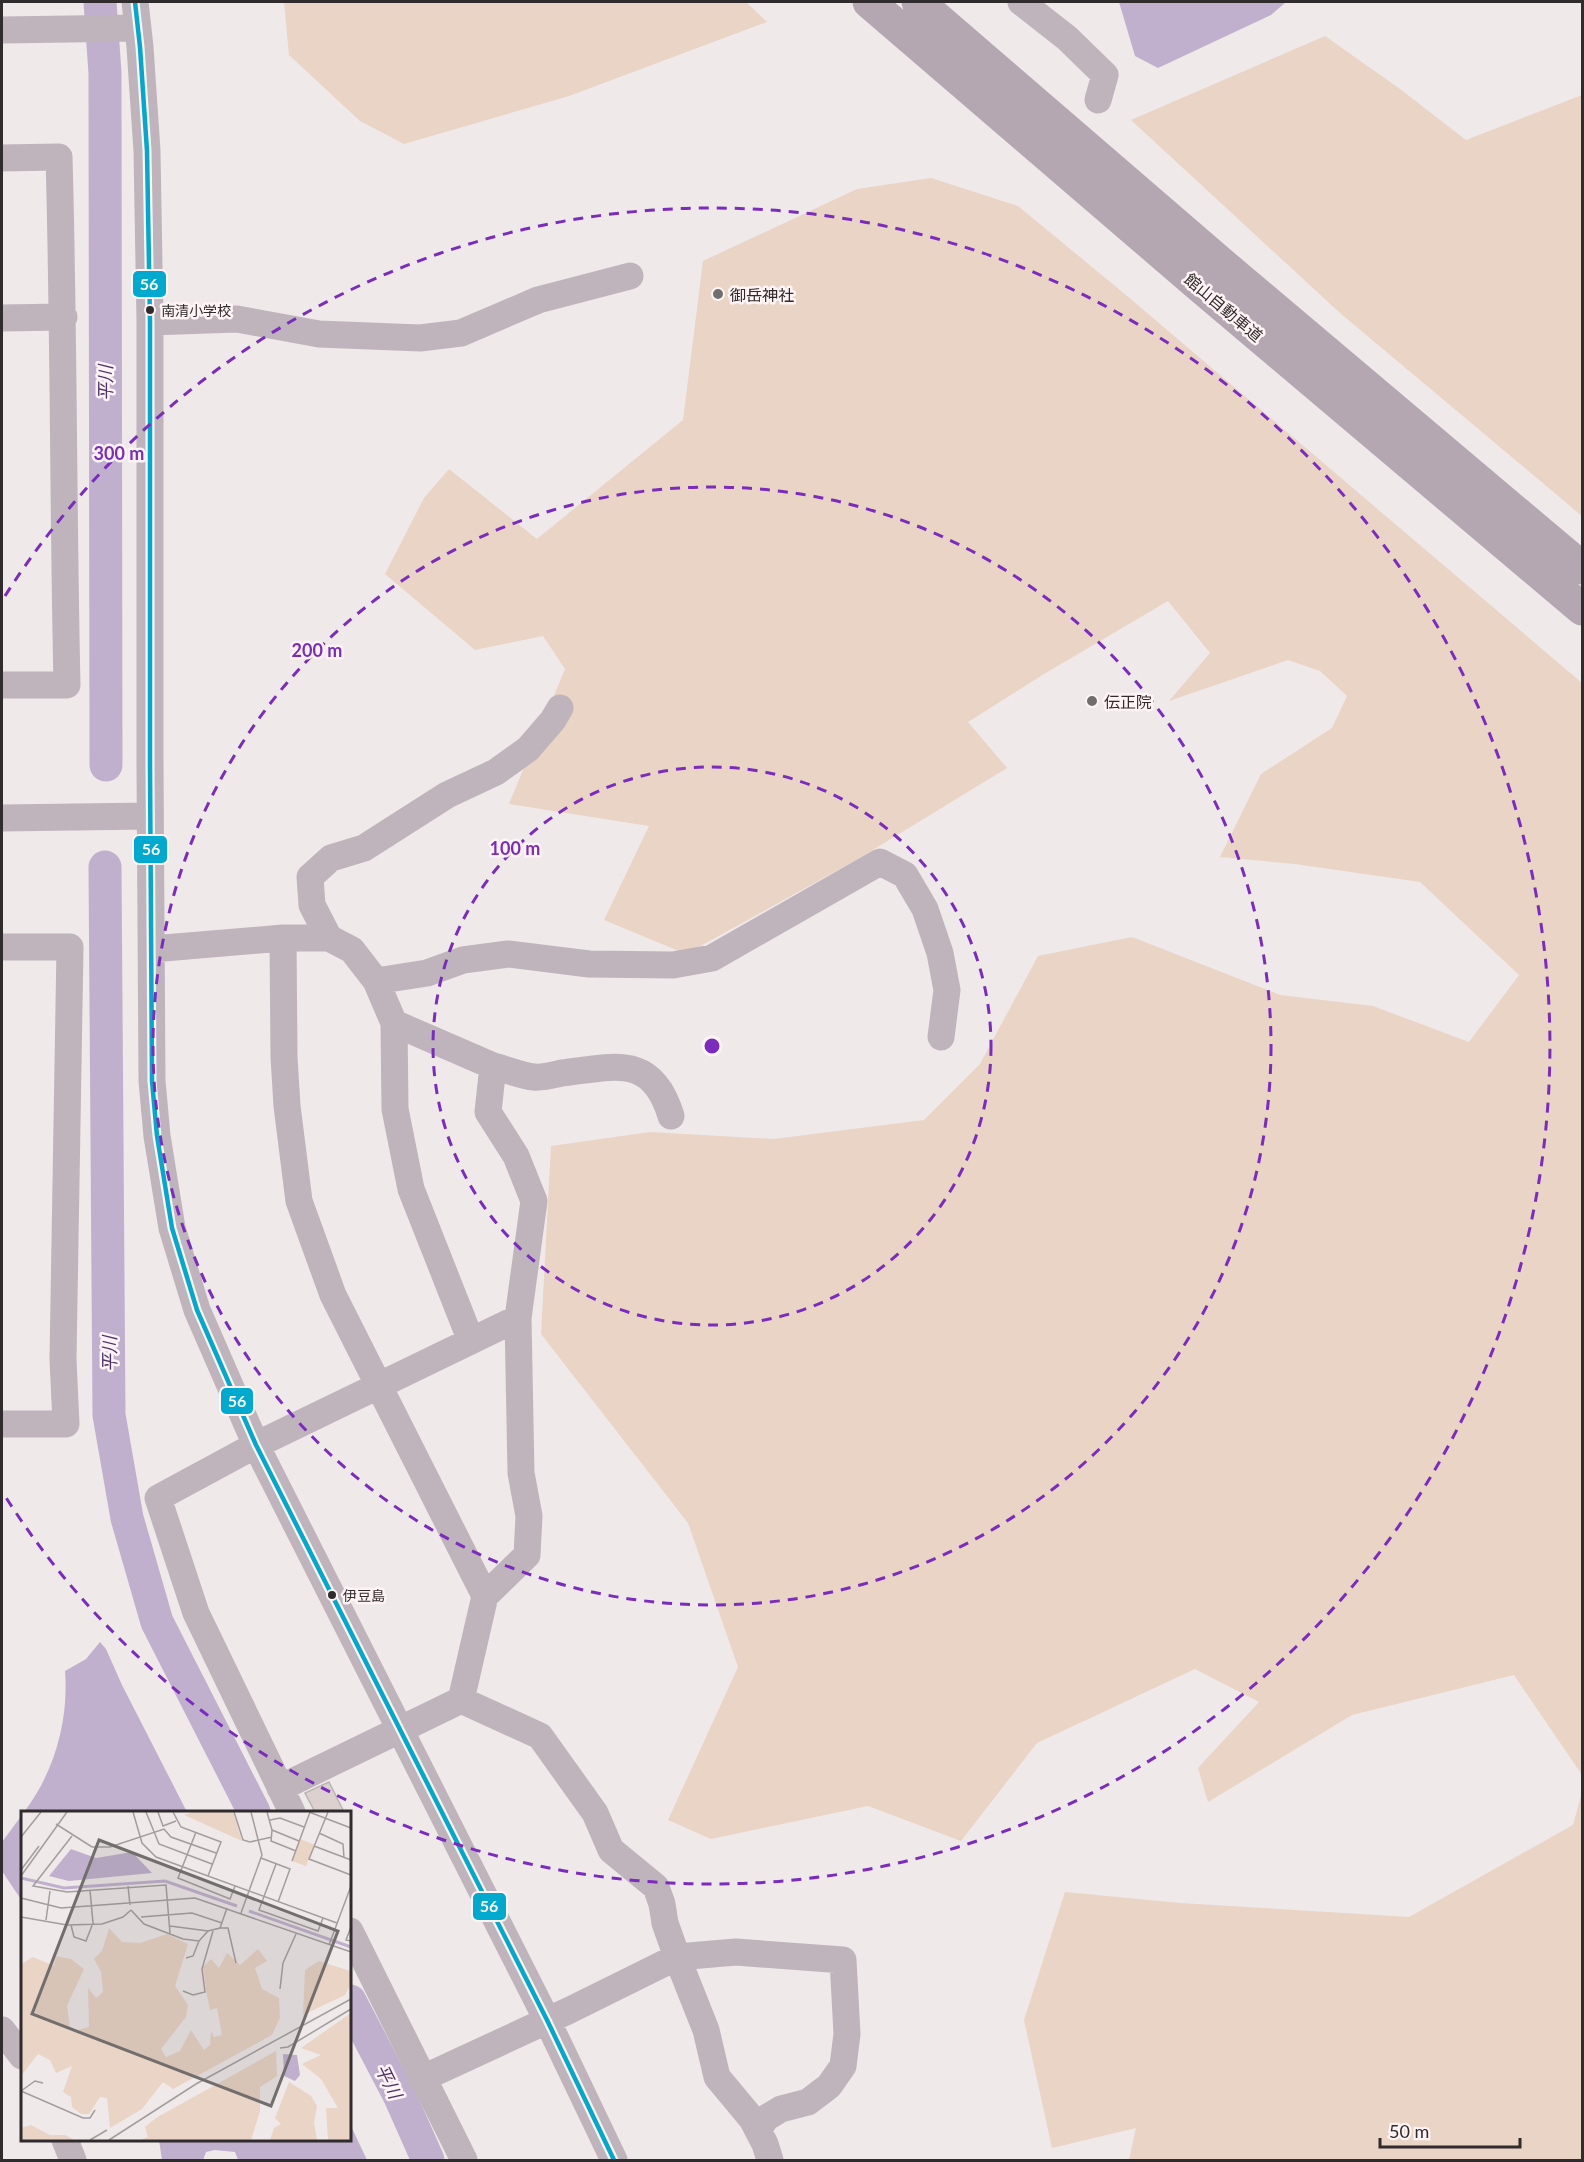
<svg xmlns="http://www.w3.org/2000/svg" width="1584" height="2162" font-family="Lato,'Noto Sans JP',sans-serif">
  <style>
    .green { fill: #ead4c5 }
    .water { fill: #c0b0cd }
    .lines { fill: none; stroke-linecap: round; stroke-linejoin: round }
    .river { stroke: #c0b0cd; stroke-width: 33 }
    .building { fill: #ddd1cf; stroke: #bab5b5; stroke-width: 1.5 }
    .minor { stroke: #bfb4bc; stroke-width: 27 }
    .highway { stroke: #b4a7b1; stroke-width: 33 }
    .bus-1-casing { stroke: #fef4f6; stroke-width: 9 }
    .bus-1 { stroke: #00a9ce; stroke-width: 4.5 }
    .ring { fill: none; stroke: #7b2cbf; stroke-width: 3; stroke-dasharray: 10 8 }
    .poi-dot { fill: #736e6e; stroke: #fef4f6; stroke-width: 2 }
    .bus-dot { fill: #302b2c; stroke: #fef4f6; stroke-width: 2 }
    .labels { text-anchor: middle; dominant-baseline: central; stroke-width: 5; stroke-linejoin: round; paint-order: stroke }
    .bus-label { font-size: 14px; fill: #302b2c; stroke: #fef4f6; text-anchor: start }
    .poi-label { font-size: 16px; fill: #302b2c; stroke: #fef4f6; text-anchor: start }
    .street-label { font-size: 16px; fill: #302b2c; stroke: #fef4f6 }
    .water-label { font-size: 18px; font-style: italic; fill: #4c3066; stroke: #fef4f6 }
    .inset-river { fill: none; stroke: #c0b0cd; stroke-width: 3 }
    .inset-road { fill: none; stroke: #a39d9e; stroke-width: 1.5 }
    .view { fill: #736e6e; fill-opacity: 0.15; stroke: #736e6e; stroke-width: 3 }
    .inset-edge { fill: none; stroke: #302b2c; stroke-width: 3 }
    .centre { fill: #7b2cbf; stroke: #fef4f6; stroke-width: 3 }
    .ring-label { font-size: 18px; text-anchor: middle; font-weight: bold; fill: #7b2cbf; stroke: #fef4f6; stroke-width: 5; stroke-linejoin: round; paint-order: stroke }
    .line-badge { stroke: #fef4f6; stroke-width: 2 }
    .badge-label { font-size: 16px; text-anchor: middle; font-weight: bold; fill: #fff }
  </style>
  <rect width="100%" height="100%" fill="#efe9ea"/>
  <path class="green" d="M284,2h462l21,20 -198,74 -165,48 -44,-23 -71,-66z
    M1325,36l75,53 66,51 116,-45v421l-242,-203 -209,-193z
    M931,178l87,28 108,89 456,388v1092l-68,-100 -162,40 -144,87 -10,-34 61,-66 -64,-33 -158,74 -76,98 -93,-35 -157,33 -43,-19 70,-153 -50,-144 -147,-189 10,-188 99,-14 124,7 150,-19 56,-56 58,-108 94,-19 148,58 93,11 96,36 50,-67 -99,-93 -125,-18 -75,-7 41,-83 71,-46 15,-32 -27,-25 -32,-11 -119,41 41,-48 -42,-52 -124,73 -76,48 39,46 -149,91 -172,95 -82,-34 45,-94 -140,-22 56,-135 -22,-33 -68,14 -90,-76 39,-76 25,-29 88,70 146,-119 20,-159 154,-72z
    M1582,1792v368h-453l7,-32 -84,20 -28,-128 41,-128 115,11 229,14 164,-92z"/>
  <path class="water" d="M1119,2h167l-15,13 -113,53 -23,-12z
    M100,1642l6,7 16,36 65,127h-163c30,-39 45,-91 41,-141l21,-12z
    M22,1815v86l-20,-30v-29z
    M350,2124l17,36h-129l-3,-8 -20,-2 -9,2 -3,8h-41l-3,-20h191z"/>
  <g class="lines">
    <path class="river" d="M100,2l5,71 1,692
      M105,867l4,548 18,103 30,104 97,190
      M350,2001l50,96 28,63"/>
  </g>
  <path class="building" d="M329,1782l15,30h-29l-10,-19z"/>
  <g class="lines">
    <path class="minor" d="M135,2l5,45 7,104 3,171v443l2,316 5,55 15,92 25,82 59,135 291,575 67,140
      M1021,2l46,36 38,37 -7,25
      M2,30l136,-2
      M2,158l57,-1c5,176 4,352 8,528h-65
      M2,318l62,-1
      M150,322l87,-3 82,15 101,4 41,-5 77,-33 92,-24
      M2,818l148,-2
      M283,938l1,119 3,49 12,95 34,94 152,301
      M329,938l-17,-33 -2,-28 21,-19 33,-10 83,-53 49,-23 32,-23 25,-29 7,-12
      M2,947h68l-7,412 3,65h-64
      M152,949l131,-11h46l23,12 24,31 18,42 99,43 -5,46 28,44 18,45 -16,117 3,155 8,43 -2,39 -42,41 -24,104
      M376,981l51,-8 36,-13 45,-6 81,10 84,1 39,-7 168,-96 25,13 20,34 15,44 7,37 -6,47
      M394,1023l1,86 16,80 60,152
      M493,1066c13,3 28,10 41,11 8,1 19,-2 28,-4 52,-6 90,-20 109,43
      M461,1700l79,36 55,77 16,37 45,37 6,17 3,19 12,34 29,73 11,47 35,42 13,25 5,16
      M280,1788l181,-88
      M292,1812l-96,-199 -38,-115 98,-53 262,-127
      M350,1931l114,229
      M2,2030l20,26
      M421,2079l149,-69 107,-53 59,-5 107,8 4,74 -4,32 -14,20 -21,16 -27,7 -15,9 -8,12
      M65,2140l8,20"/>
    <path class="highway" d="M869,2l333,286 380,321
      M918,2l305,263 359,303"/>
    <g class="bus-1-casing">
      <path id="bus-1" d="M135,2l5,45 7,104 3,171v443l2,316 5,55 15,92 25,82 59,135 291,575 67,140"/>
    </g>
    <use href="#bus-1" class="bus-1"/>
  </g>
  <g class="ring">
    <circle cx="712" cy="1046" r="279"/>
    <circle cx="712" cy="1046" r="559"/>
    <path d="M5 596A838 838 0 1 1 5 1496"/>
  </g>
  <g class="poi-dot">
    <circle cx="718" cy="294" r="6"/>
    <circle cx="1092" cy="701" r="6"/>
  </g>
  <g class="bus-dot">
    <circle cx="150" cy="310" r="5"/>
    <circle cx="332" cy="1595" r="5"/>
  </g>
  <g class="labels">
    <g class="bus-label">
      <text x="161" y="310">南清小学校</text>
      <text x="343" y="1595">伊豆島</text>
    </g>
    <g class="poi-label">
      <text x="730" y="294">御岳神社</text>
      <text x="1104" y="701">伝正院</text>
    </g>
    <g class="street-label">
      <text transform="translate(1224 307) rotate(40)">館山自動車道</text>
    </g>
    <g class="water-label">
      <text transform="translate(105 383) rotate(-90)">平川</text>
      <text transform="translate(109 1354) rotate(-90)">平川</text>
      <text transform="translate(389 2081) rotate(64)">平川</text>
    </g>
  </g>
  <g transform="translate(21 1811)">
    <rect width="330" height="330" fill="#efe9ea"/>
    <path d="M172,1h40l9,29 -58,-26zM279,28l15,6 -9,21 -14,-5zM88,117l13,14 18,1 27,-9 21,10 -13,42 13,19 -2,12 -25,32 5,8 14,-6 11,-21 13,20 6,-5 1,-14 3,6 8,-2 -5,-27 -7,2 -4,-20 -3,-23 8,-8 8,9 8,-15 13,12 18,-16 9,12 -12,7 7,21 17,9 1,20 -8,17 -99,54 -10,-7 -21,27 -32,19 -3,-30 -7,-1 -11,17h-8l-9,-7 -1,-10 -8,-5 9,-26 -16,7 -6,-13 -12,-6 -17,22v-112l12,-7 21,9 2,-10 15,3 13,10 -17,37 3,22 4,3 15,-4 -1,-39 8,10 7,-6 -2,-20 -7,-13 8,-8zM298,150l31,10 1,13 -6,11 -42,20 2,-45zM330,202v127h-23l-2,-32h12l-17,-29 -19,-15 19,-9 -20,-7zM255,240l1,25 -17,11v24l-9,29h-110l7,-3 -3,-10 11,-9zM268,271l22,14 6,10 -3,17 3,17h-47l4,-12 7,-4 -6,-6zM10,314l19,10h15l9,5h-53v-12z" fill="#ead4c5"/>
    <path d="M50,38l25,9 36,-6 20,21 -83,8 -20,-5zM262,243l14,1 3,20 -5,6 -11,-5z" fill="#c0b0cd"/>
    <path class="inset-river" d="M0,67l43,10 101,-7 72,25M228,100l102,36"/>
    <path class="inset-road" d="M112,1l9,31 14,14 181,66M125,1l13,32 53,20M137,1l5,14 13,-5M152,1l8,15 40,15 -13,34M213,1l9,28 7,2 22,-5M246,1l5,18 -1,11 25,10M288,1l42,16M307,1l-19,47 42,16M249,9l10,-2 24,9M35,13l36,23h18l54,-18 7,8 45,16M251,19l27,11M175,21l-18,46 52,21 5,-13M298,22l24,11 1,14M51,25l-39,50 34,6 99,-7 4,48M0,26l20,-25M293,35l37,14M240,47l29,11 -12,33M271,50l18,-49M255,53l-17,46 59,21 5,-13M0,59l18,-24M0,65l46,-64M107,75l2,19M0,87l40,10 134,-10 156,54M110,99l13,14 39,15 16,2 9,-10 12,-3 7,-20M220,102l21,-58 -11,-43M0,106l46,8 35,-1 21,-7 8,-7M120,106l51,-4 30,10M25,109l4,-29M50,114l3,12 12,4 7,-18 -3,-33M149,115l38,5M330,116l-5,13 5,1M199,117h8l8,35M308,134l22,-59M165,147l7,-2 6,-15M259,178l3,-26 13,-29M162,180l10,4 12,-3 -3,-23 11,-38M259,237l8,-1 63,-38M0,280l62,27h7l5,-8M0,280l14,-10 8,2M69,329l17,-10M88,329l87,-56 155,-85"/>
    <path class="view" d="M78,29l239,91 -67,175 -239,-92z"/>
    <rect width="330" height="330" class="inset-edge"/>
  </g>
  <circle cx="712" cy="1046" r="9" class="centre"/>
  <g class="ring-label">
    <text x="119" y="460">300 m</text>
    <text x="317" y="657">200 m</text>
    <text x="515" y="855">100 m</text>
  </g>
  <g class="line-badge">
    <rect x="132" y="270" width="35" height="28" rx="6" fill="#00a9ce"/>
    <rect x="133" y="835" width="35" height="29" rx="6" fill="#00a9ce"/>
    <rect x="220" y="1387" width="34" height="28" rx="6" fill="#00a9ce"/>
    <rect x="472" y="1892" width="35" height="29" rx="6" fill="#00a9ce"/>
  </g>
  <g class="badge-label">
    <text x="149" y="290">56</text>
    <text x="151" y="855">56</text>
    <text x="237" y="1407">56</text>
    <text x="489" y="1912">56</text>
  </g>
  <rect width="1584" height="2162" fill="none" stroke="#302b2c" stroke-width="6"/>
  <path d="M1380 2138v9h140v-9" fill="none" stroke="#302b2c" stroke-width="3"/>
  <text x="1389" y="2138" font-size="18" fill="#302b2c" stroke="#fef4f6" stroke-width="4.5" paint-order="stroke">50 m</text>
</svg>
